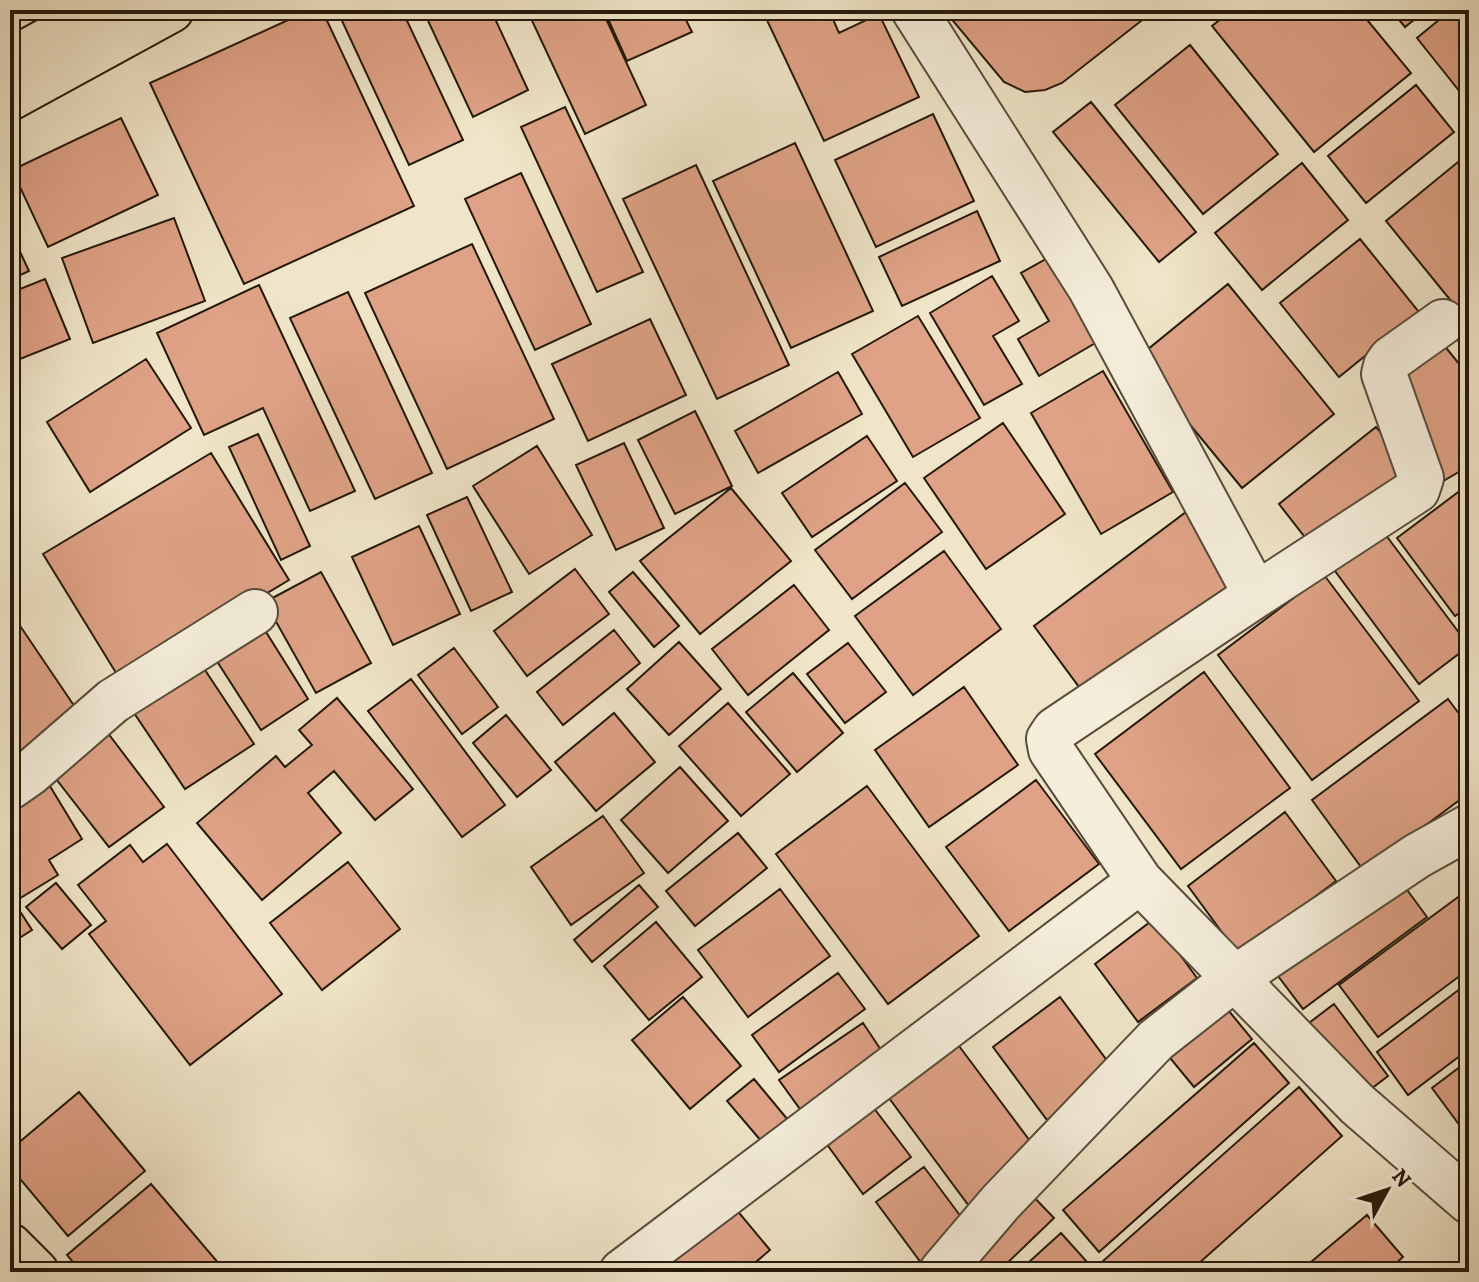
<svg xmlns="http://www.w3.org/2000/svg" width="1479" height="1282" font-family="Alegreya,serif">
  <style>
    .building { fill: #dfa286; stroke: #24190b; stroke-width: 2 }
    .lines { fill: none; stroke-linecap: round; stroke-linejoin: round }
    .minor-casing { stroke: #574c3a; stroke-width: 48 }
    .major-casing { stroke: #24190b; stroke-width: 48 }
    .path { stroke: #24190b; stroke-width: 5; stroke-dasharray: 2 4; stroke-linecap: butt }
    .minor { stroke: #f5eedb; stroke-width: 44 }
    .major { stroke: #f0e5c8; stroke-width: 44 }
  </style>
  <rect width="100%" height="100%" fill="#f0e5c8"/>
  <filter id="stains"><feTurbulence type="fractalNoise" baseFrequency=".0025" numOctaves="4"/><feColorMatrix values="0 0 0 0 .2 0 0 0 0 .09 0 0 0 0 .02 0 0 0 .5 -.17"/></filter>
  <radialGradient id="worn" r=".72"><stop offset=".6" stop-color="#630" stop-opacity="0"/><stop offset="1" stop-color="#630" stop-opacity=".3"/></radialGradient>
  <path class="building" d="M24,10h28l-17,13z
    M310,10h12l92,196 -170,78 -94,-201z
    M337,10h65l61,130 -54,25z
    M423,10h68l37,80 -55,27z
    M527,10h75l44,95 -61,29z
    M604,10h77l11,22 -65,29z
    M778,10h51l10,23 40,-19 40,83 -95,44 -59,-125z
    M944,10h90l2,3 3,-3h116l-93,73 -17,7 -20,2 -21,-10z
    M1232,10h127l52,63 -97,79 -102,-126z
    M1391,10h35l-21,17z
    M1451,10h18l-1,92 -51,-64z
    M1190,45l88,109 -75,60 -88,-109z
    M1416,85l38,47 -88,71 -38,-47z
    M1091,102l105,130 -37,30 -106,-130z
    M565,107l78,165 -46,20 -76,-165z
    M933,114l41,87 -98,46 -41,-87z
    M121,118l37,77 -110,52 -36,-77z
    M795,143l78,168 -82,37 -78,-167z
    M1469,153v144l-13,10 -70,-86z
    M1302,163l46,57 -86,70 -47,-57z
    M696,165l93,200 -72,34 -94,-200z
    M521,173l70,151 -56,26 -70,-151z
    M977,211l23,50 -98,45 -23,-49z
    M174,218l31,83 -112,42 -31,-85z
    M10,230l19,41 -19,9z
    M1360,239l59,73 -80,65 -59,-74z
    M472,244l82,175 -107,50 -82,-176z
    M1055,254l49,84 -65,38 -21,-37 31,-18 -28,-48z
    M992,276l27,45 -26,15 29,48 -38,21 -54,-92z
    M45,279l25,60 -60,24v-70z
    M1228,284l106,130 -92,74 -106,-129z
    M259,285l96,206 -45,20 -47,-103 -59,27 -47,-102z
    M348,292l84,181 -57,26 -85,-181z
    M1469,312v41l-20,-23z
    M918,316l62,102 -67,39 -61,-103z
    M650,319l36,76 -98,46 -36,-77z
    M1443,344l26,32v90l-36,21 -36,-114z
    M146,359l45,69 -101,64 -43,-70z
    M1103,371l70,121 -72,42 -70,-121z
    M838,372l24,42 -104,59 -23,-42z
    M695,411l37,75 -57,28 -37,-74z
    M1003,423l62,91 -79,55 -62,-91z
    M1376,427l32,40 -97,78 -32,-41z
    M258,434l52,112 -29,14 -52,-113z
    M867,436l30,45 -85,56 -30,-44z
    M624,443l40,85 -48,22 -40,-85z
    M537,446l55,89 -63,39 -56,-88z
    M211,453l78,127 -168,101 -78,-127z
    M905,483l37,49 -90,67 -37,-49z
    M1465,487l4,5v114l-14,10 -58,-78z
    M731,488l60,73 -91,73 -60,-73z
    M467,497l45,95 -41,19 -44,-96z
    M1186,512l51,70 -152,113 -51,-69z
    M419,526l41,88 -67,31 -41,-88z
    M1382,530l87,116 -50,38 -87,-117z
    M944,551l57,78 -88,66 -58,-79z
    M575,569l34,45 -82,62 -33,-45z
    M321,572l50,91 -55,30 -51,-91z
    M633,572l46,54 -25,21 -45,-55z
    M1324,575l95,126 -107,79 -94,-125z
    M794,585l35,45 -81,65 -36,-46z
    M10,611l73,108 -73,49z
    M261,624l47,75 -47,31 -48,-75z
    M614,630l26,33 -77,62 -26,-33z
    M679,642l42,47 -52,46 -42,-46z
    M848,643l38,49 -41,31 -38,-49z
    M454,648l44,59 -36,27 -44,-59z
    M195,655l59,89 -69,45 -59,-88z
    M1204,672l86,116 -109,81 -86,-115z
    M793,673l50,60 -46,39 -51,-60z
    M411,679l94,126 -43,32 -94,-126z
    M964,687l54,78 -89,62 -54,-77z
    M337,698l76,91 -38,31 -41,-49 -26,22 33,40 -79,67 -65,-77 79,-67 9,11 27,-22 -13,-15z
    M1448,699l21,28v66l-105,78 -52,-71z
    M728,703l62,71 -49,42 -62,-70z
    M614,713l41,49 -59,49 -41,-49z
    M506,715l45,55 -34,27 -44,-54z
    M101,724l63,83 -55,40 -63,-81z
    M680,767l48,54 -60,52 -47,-53z
    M45,778l37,61 -33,21 9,15 -44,27 18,28 -22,14v-145z
    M1036,780l63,84 -90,67 -63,-84z
    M867,786l112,150 -91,68 -112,-150z
    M1285,812l51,69 -98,73 -50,-68z
    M603,816l41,57 -73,52 -40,-58z
    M738,833l29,35 -72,58 -29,-35z
    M167,844l115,150 -92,71 -101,-131 17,-13 -28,-36 52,-40 13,17z
    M348,862l52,67 -78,61 -52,-67z
    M1399,879l28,38 -124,92 -28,-37z
    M56,883l35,42 -29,24 -36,-42z
    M639,885l19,22 -66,55 -18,-22z
    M780,889l50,67 -82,61 -50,-67z
    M1469,889v80l-91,68 -39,-52z
    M1154,919l43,59 -59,44 -43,-58z
    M656,922l46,55 -53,43 -45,-54z
    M838,973l27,36 -86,63 -27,-37z
    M1469,982v67l-61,46 -31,-43z
    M683,997l58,69 -51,43 -58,-69z
    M1060,997l54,73 -67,50 -54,-73z
    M1219,999l33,40 -58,48 -33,-40z
    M1334,1004l54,72 -29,22 -54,-72z
    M863,1023l24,36 -82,57 -26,-36z
    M1254,1043l35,40 -190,169 -36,-42z
    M959,1046l80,107 -70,53 -80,-108z
    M1469,1060v78l-37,-50z
    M754,1079l34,41 -26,22 -35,-41z
    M1299,1087l43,49 -153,136h-76l-10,-11z
    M79,1092l66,79 -77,65 -58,-69v-17z
    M870,1103l41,54 -48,37 -40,-55z
    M924,1167l46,62 -48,35 -46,-62z
    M151,1184l75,88h-145l-14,-17z
    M1026,1189l28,29 -56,54h-26l-16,-15z
    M730,1202l40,48 -26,22h-97z
    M1367,1215l36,42 -17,15h-87z
    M1061,1233l35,39h-78z"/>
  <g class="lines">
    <g class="minor-casing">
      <path id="minor" d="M914,10l177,279 165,306 -201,135 -6,9 2,11 89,131
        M1256,595l161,-105 4,-12 -37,-104 2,-8 5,-7 52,-37
        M10,787l20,-14 83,-72 142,-89
        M942,1271l58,-68 156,-163 79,-62 182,-122 52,-29
        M622,1272l518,-391 217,223 112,97"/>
    </g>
    <g class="major-casing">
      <path id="major" d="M10,61l93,-51
        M10,98l161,-88
        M10,1246l26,26"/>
    </g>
    <path class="path" d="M220,17l13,-7"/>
    <use href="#minor" class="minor"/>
    <use href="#major" class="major"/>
  </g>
  <rect width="1479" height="1282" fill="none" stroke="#f0e5c8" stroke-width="40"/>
  <rect x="12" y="12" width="1455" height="1258" fill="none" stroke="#24190b" stroke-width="4"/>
  <rect x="20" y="20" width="1439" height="1242" fill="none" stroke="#24190b" stroke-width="2"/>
  <g transform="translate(1387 1190) rotate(50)" stroke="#f5eedb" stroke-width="6" paint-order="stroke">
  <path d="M0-6L14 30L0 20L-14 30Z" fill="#24190b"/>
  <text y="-12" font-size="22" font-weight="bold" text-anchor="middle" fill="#24190b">N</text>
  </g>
  <rect width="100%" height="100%" filter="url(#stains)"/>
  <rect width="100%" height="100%" fill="url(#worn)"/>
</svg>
